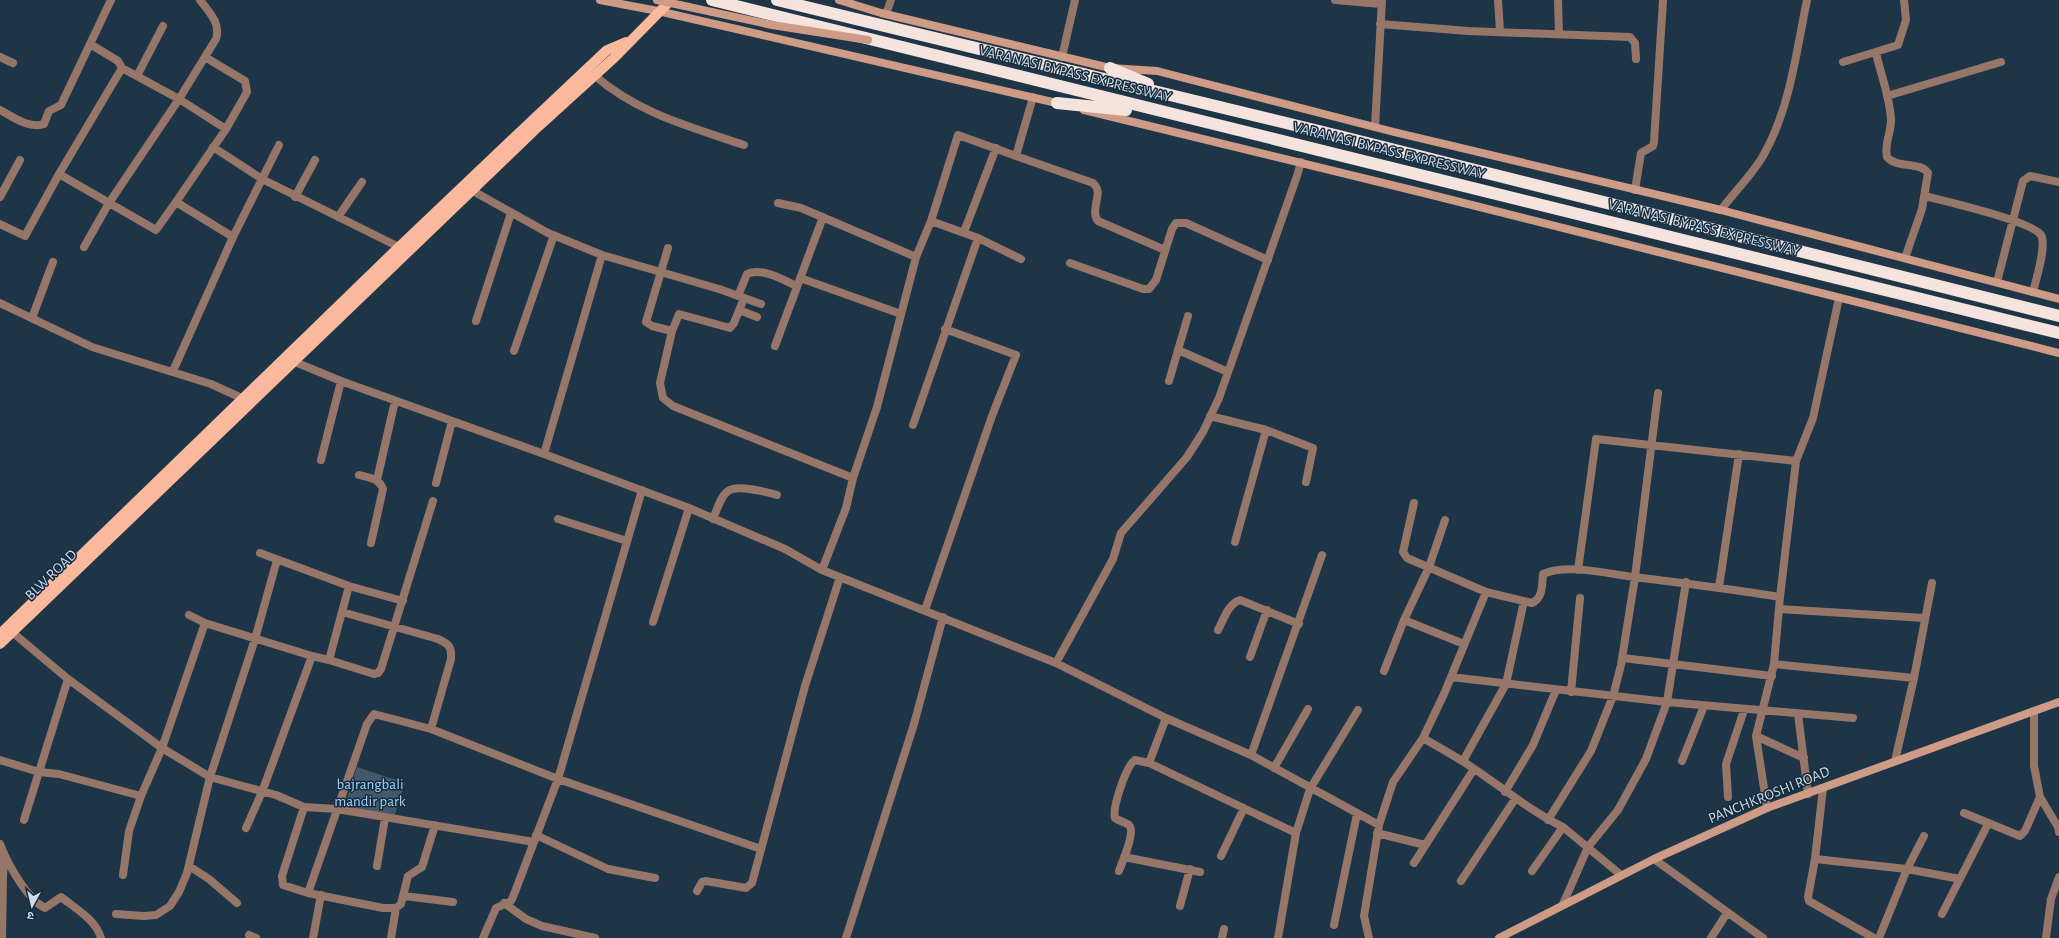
<svg xmlns="http://www.w3.org/2000/svg" width="2059" height="938" font-family="'Alegreya Sans','Noto Sans Devanagari',sans-serif">
  <style>
    .green { fill: #43596b }
    .lines { fill: none; stroke-linecap: round; stroke-linejoin: round }
    .street { stroke: #967668; stroke-width: 8 }
    .secondary { stroke: #ce9b86; stroke-width: 8 }
    .primary { stroke: #fab89c; stroke-width: 10 }
    .highway { stroke: #f4e4dd; stroke-width: 12 }
    .secondary-bridge { stroke: #ce9b86; stroke-width: 8 }
    .labels { text-anchor: middle; dominant-baseline: central; stroke-width: 3; stroke-linejoin: round; paint-order: stroke }
    .street-label { font-size: 15px; fill: #cfdde9; stroke: #142b3d }
    .park-label { font-size: 15px; fill: #a6d4f9; stroke: #142b3d }
  </style>
  <rect width="100%" height="100%" fill="#1e3547"/>
  <path class="green" d="M357,767l48,16 -11,34 -50,-8z"/>
  <g class="lines">
    <path class="street" d="M1335,0l46,4
      M1498,0l2,31
      M1558,0l1,34
      M886,14l5,-14
      M1380,24l88,7 162,6 5,6 1,16
      M90,44l21,-44
      M1876,53c5,22 14,45 15,67 0,13 -7,25 -4,37 10,12 33,4 41,16l-6,36 -17,49
      M0,57l13,6
      M1062,57l13,-57
      M1843,62l55,-17 8,-25 -2,-20
      M594,75c43,38 97,52 150,70
      M137,76l26,-50
      M1887,96l114,-34
      M0,110c13,7 29,19 44,14l5,-13 12,-6 29,-61 28,17 4,7 57,31 47,30
      M1375,127l7,-127
      M213,147l49,32 17,-34
      M1016,156l77,27c12,10 -4,26 5,38l67,29
      M59,174l63,-106
      M1635,190l6,-37 12,-7 1,-4 9,-142
      M473,191l75,42 54,22 -58,199
      M1925,196c20,5 107,25 116,39 6,11 -5,44 -8,57
      M0,197l20,-37
      M295,197l20,-37
      M176,202l50,-73 21,-37 -2,-11 -40,-24
      M778,203l23,5 115,49 15,-36
      M1721,210c13,-18 31,-35 42,-54 27,-47 33,-103 44,-156
      M338,217l24,-35
      M0,224l25,12 34,-62 97,56 20,-28 57,35 29,-58 137,68
      M964,232l32,-84
      M84,247l25,-44 70,-104 37,-60c5,-16 -7,-27 -16,-39
      M668,248l-22,74 6,4 20,5
      M602,255l117,34 42,15
      M1021,259l-43,-21 -47,-17 27,-86 58,21 17,-59
      M1070,263l73,26h6l7,-9 16,-51 4,-6h10l82,37
      M800,278l101,36
      M1997,282l26,-101 7,-5 29,6
      M738,296l9,-22c15,-7 36,6 50,12
      M744,298l-10,25 -4,5 -51,-14 -7,17 -12,52 3,15 10,8 180,72
      M0,303l92,44 119,37 35,16
      M739,310l18,7
      M32,318l21,-56
      M476,321l35,-108
      M775,346l48,-129
      M1178,350l50,22
      M514,351l40,-116
      M295,362l46,19 203,73 145,54 96,41 37,21 234,93 110,55 -17,45
      M173,371l60,-134
      M1169,381l19,-65
      M1210,416l56,14 47,18 -7,34
      M913,425l65,-187
      M321,460l20,-79
      M359,475c11,3 20,3 24,14l-12,54
      M377,480l18,-79
      M436,483l16,-62
      M1414,503l-11,49 4,6 79,34
      M558,519l69,22
      M713,519c4,-9 7,-22 15,-28 9,-7 38,1 49,4
      M1235,542l31,-112
      M260,553l89,33 54,15
      M1322,555l-71,200 128,70 -15,91 5,22
      M822,570l24,-62 7,-30 24,-71 39,-150
      M1578,570l18,-131 200,22
      M1719,587l20,-133
      M1779,609l146,9
      M925,610l67,-194 24,-61 -71,-26
      M342,612l96,27c11,5 14,8 13,20l-20,70
      M189,615l16,8 107,33
      M1404,620l60,24
      M653,622l36,-114
      M1218,630c6,-11 10,-26 22,-30l59,24
      M12,632l56,47 94,69 48,29 66,18 28,12 33,2 197,33
      M1250,657l17,-47
      M1623,658l149,18
      M329,660l45,14 4,-1 3,-4 52,-168
      M1056,663l57,-104 8,-26 66,-76 16,-25 16,-34 78,-222 4,-14
      M1774,664l140,14
      M1384,671l20,-51 25,-53 16,-47
      M1451,677l216,25 186,16
      M1571,692l9,-94
      M2034,711v55l6,31 18,30 1,5
      M1798,714l10,80
      M1166,718l85,37
      M1756,736l48,22
      M1423,738c17,10 34,19 50,30 30,20 57,43 90,59l-31,44
      M0,760l39,12 20,2 82,22
      M1463,761l43,-77 18,-83
      M1682,761l22,-55
      M1895,761l19,-83 18,-95
      M1274,768l34,-59
      M1823,788l-8,71 92,10 17,-33
      M1505,792l28,-47 23,-55
      M1728,797l-2,-33 18,-54
      M304,807l-22,69 1,9 25,8 75,15h13l5,-4 7,-28 14,-9 13,-42
      M1767,808l-11,-72 18,-72 6,-67 16,-136 17,-43 26,-120
      M1964,813l56,23 5,-5 15,-34
      M24,820l44,-141
      M1548,820l43,-69 22,-55 8,-31 14,-88 23,-184
      M1379,825l14,-43 30,-44 21,-44 42,-102 46,11c11,-5 10,-18 11,-29 24,-11 65,0 91,3 49,6 97,12 146,20
      M1563,827l58,48
      M246,828l16,-36 50,-136 17,4 20,-74
      M1377,833l48,12
      M536,835l72,34 47,9
      M0,844c7,19 27,55 45,64l16,-11c14,11 35,23 40,41
      M1221,856l23,-48
      M1124,857l76,15
      M1654,859l109,79
      M1815,859l-7,38 1,4 65,37
      M1414,863l60,-94
      M189,866l20,13 28,24
      M377,866l8,-48
      M1119,871c3,-9 17,-39 10,-46 -4,-3 -10,-4 -14,-7 -3,-10 11,-52 20,-58l14,3 147,70
      M123,875l6,-44 12,-35 21,-48 43,-125
      M0,876l3,1 1,-21
      M1461,881l54,-82
      M697,891l5,-9 4,-1 40,7 6,-5 53,-197 35,-109
      M308,893l59,-169 7,-10 57,15 127,50 203,70
      M404,896l49,6
      M504,903l22,16 16,7 53,12
      M1563,904l25,-57 30,-37 28,-51 21,-57 19,-120
      M1180,906l10,-37
      M116,914l27,2 13,-1 14,-9 9,-14 8,-19 23,-96 45,-138 22,-79
      M1942,914l46,-90
      M1334,925l23,-111
      M249,935l7,3
      M2,938l1,-61
      M313,938l8,-43
      M391,938l5,-30
      M483,938l13,-30 15,-7 2,-4 45,-118 84,-289
      M846,938l68,-214 29,-107
      M1222,938l2,-9
      M1278,938l18,-105 14,-44 48,-79
      M1711,938l16,-25
      M1879,938l28,-69 53,10
      M2046,938l5,-39 8,-22"/>
    <path class="secondary" d="M600,0l58,11 403,93
      M839,0l42,13 229,55 47,3 237,61 327,78 338,89
      M1084,110l340,83 635,160
      M1499,938l155,-79 113,-51 292,-106"/>
    <path class="primary" d="M0,634l399,-387 141,-134 67,-63 19,-8
      M0,644l539,-518 76,-69 56,-57"/>
    <path class="highway" d="M712,0l1347,333
      M777,0l546,132 736,184
      M1110,68l38,16
      M1057,103l69,7"/>
    <path class="secondary-bridge" d="M657,0l115,25 96,15"/>
  </g>
  <g class="labels">
    <g class="street-label">
      <text transform="translate(1075 74) rotate(14)">VARANASI BYPASS EXPRESSWAY</text>
      <text transform="translate(1389 151) rotate(14)">VARANASI BYPASS EXPRESSWAY</text>
      <text transform="translate(1704 228) rotate(14)">VARANASI BYPASS EXPRESSWAY</text>
      <text transform="translate(51 575) rotate(-44)">BLW ROAD</text>
      <text transform="translate(1769 795) rotate(-22)">PANCHKROSHI ROAD</text>
    </g>
    <g class="park-label">
      <text x="370" y="784">bajrangbali<tspan x="370" dy="17">mandir park</tspan></text>
    </g>
  </g>
  <g transform="translate(32 906) rotate(188)" stroke="#142b3d" stroke-width="3" paint-order="stroke">
  <path d="M0-3L7 15L0 10L-7 15Z" fill="#cfdde9"/>
  <text y="-6" font-size="11" font-weight="bold" text-anchor="middle" fill="#cfdde9">उ</text>
  </g>
</svg>
